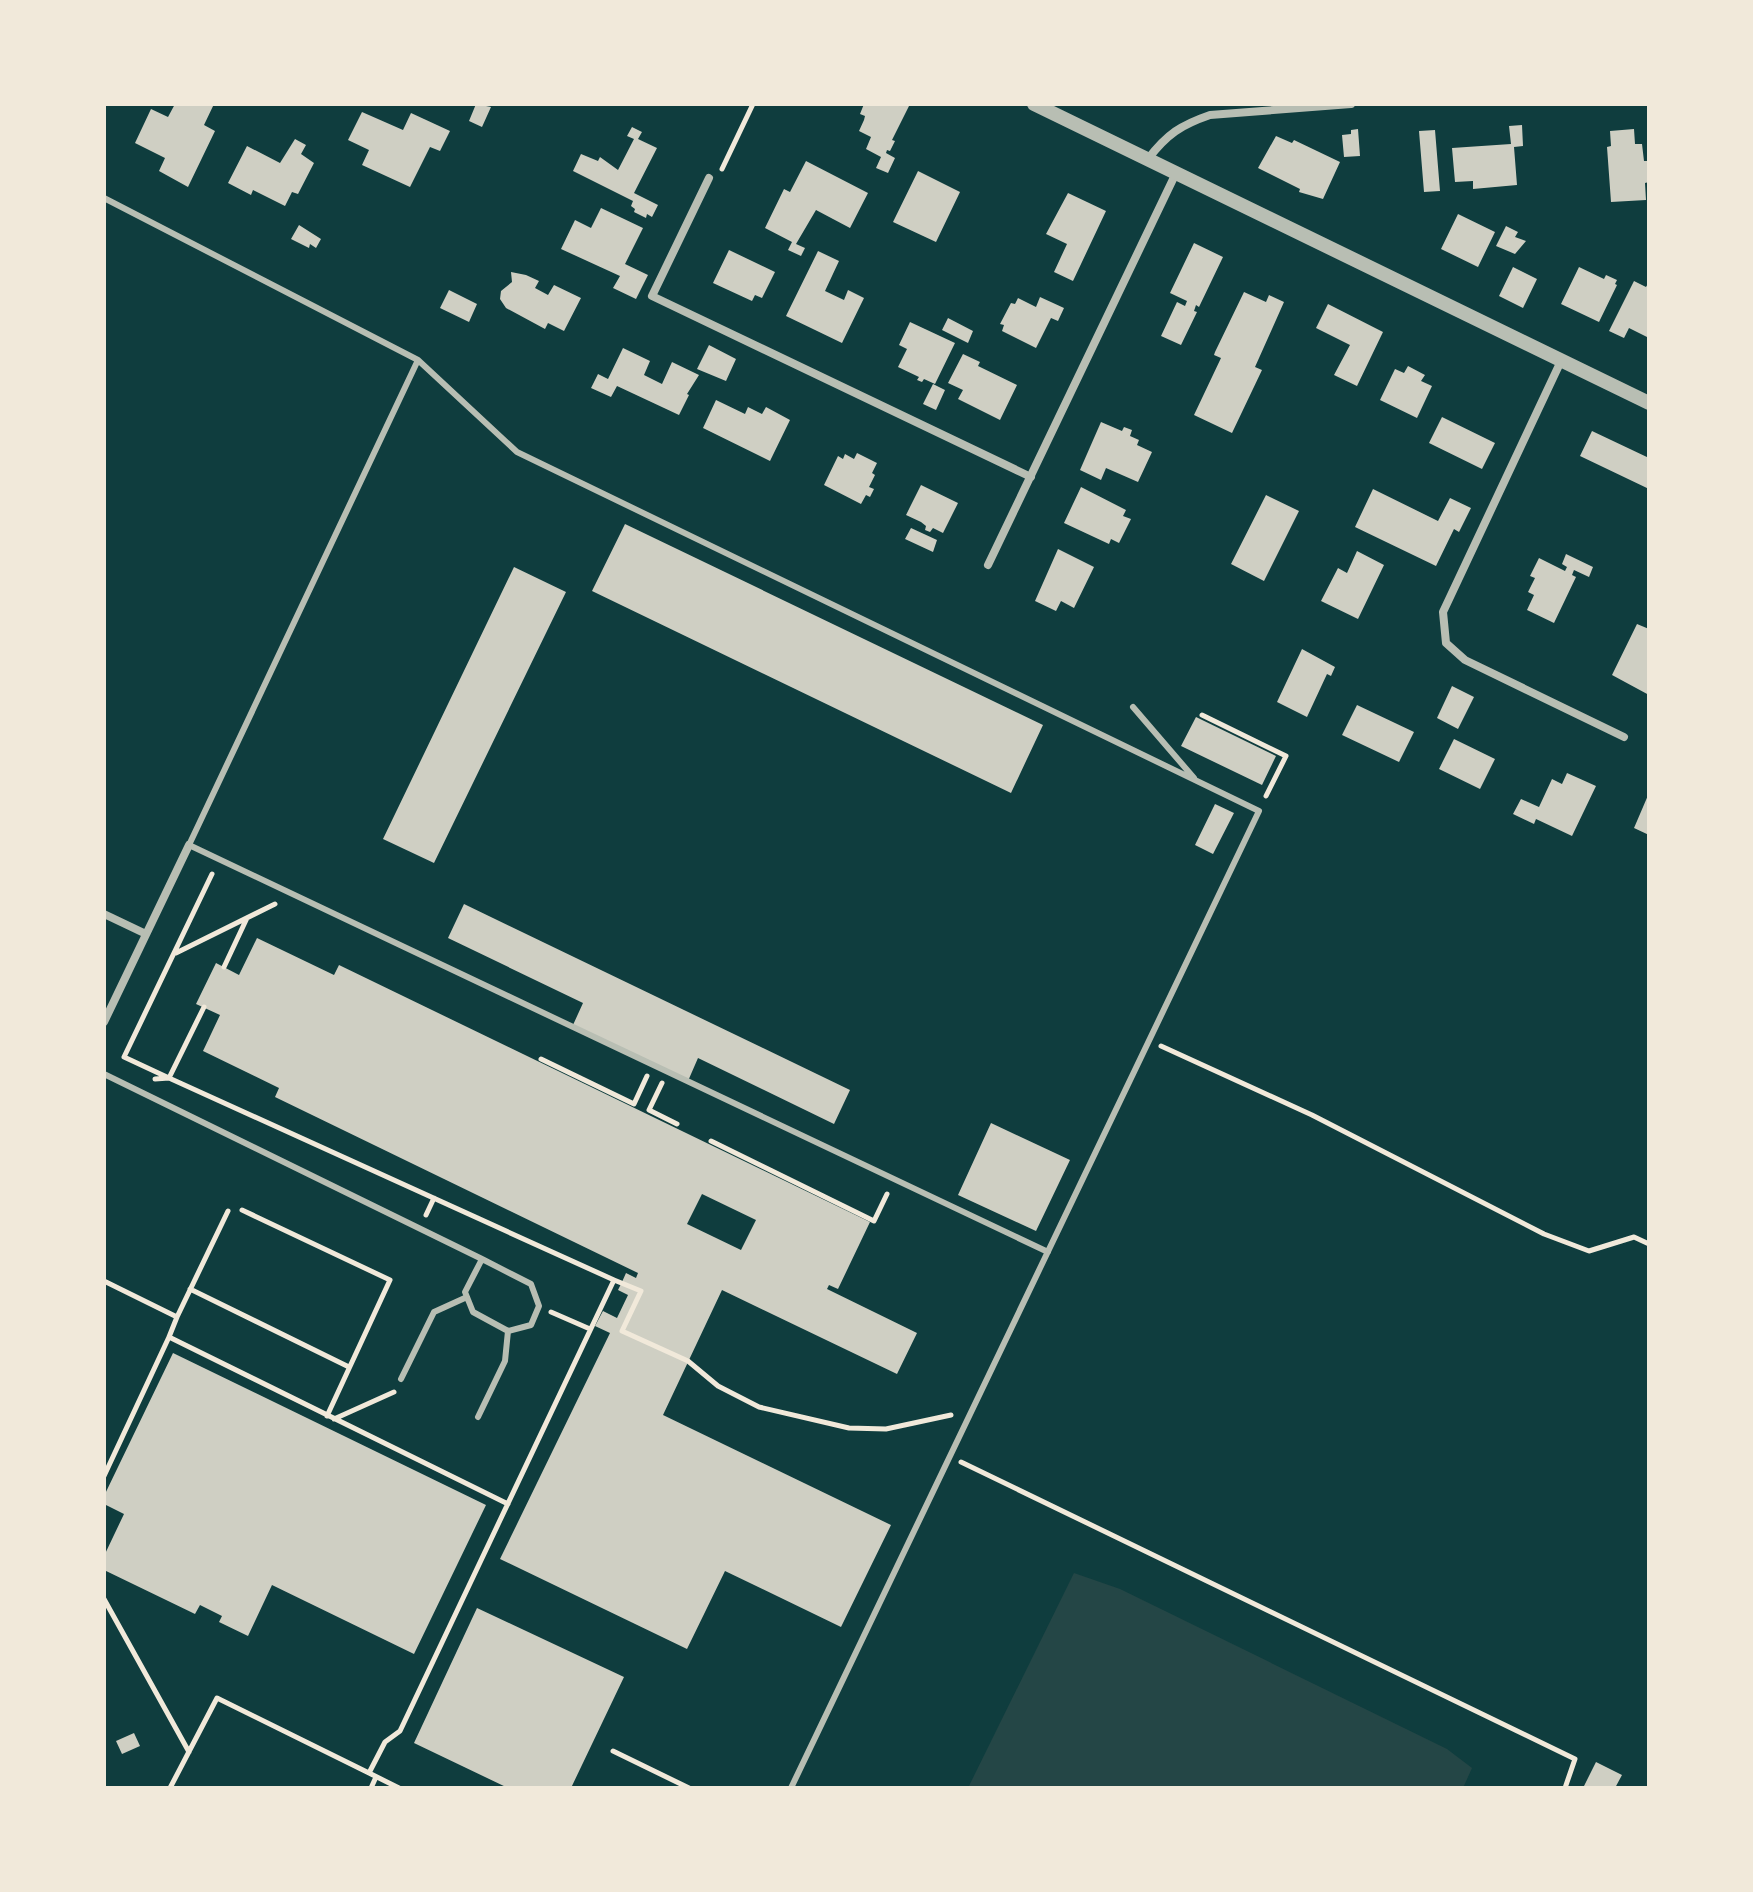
<svg xmlns="http://www.w3.org/2000/svg" width="1753" height="1892" font-family="'Roboto Condensed',sans-serif">
  <style>
    .green { fill: #244646 }
    .building { fill: #cfcfc3; fill-rule: evenodd }
    .lines { fill: none; stroke-linecap: round; stroke-linejoin: round }
    .path { stroke: #f1e9da; stroke-width: 5 }
    .service { stroke: #b8beb3; stroke-width: 6 }
    .minor { stroke: #b8beb3; stroke-width: 8 }
    .tertiary { stroke: #b8beb3; stroke-width: 14 }
  </style>
  <rect width="100%" height="100%" fill="#0f3d3e"/>
  <path class="green" d="M1074,1573l46,16 327,160 25,19 -9,20h-495z"/>
  <path class="building" d="M175,104h39l-10,21 11,6 -27,56 -29,-16 6,-13 -30,-15 16,-34 17,8z
    M476,104l15,3 -9,20 -13,-6z
    M864,104l6,2 1,-2h39l-18,36 3,1 -5,10 -3,-1 -1,3 9,5 -7,15 -12,-5 5,-11 -15,-8 5,-12 -12,-6 5,-11 1,-4 -5,-2z
    M362,112l41,18 8,-17 39,18 -10,20 -10,-4 -20,40 -48,-22 7,-15 -21,-10z
    M1522,125l1,21 -9,1 3,38 -44,4v-8l-18,1 -3,-34 59,-4 -2,-18z
    M632,127l10,5 -4,7 19,9 -23,45 24,12 -6,12 -5,-3 -1,4 -12,-6 1,-3 -4,-3 2,-5 -60,-30 8,-17 17,7 2,-4 18,13 16,-31 -7,-3z
    M1358,129l2,27 -16,1 -2,-22 9,-1v-4z
    M1634,129l1,15h7l2,17h5v21l-4,1 1,17 -35,2 -4,-55 4,-1 -1,-15z
    M1435,130l5,61 -16,1 -5,-61z
    M1276,136l16,7 2,-3 46,22 -17,37 -24,-7 1,-3 -42,-21z
    M295,139l11,6 -5,9 13,9 -16,31 -6,-2 -7,14 -32,-16 -2,5 -23,-12 19,-37 33,17z
    M806,161l62,32 -18,35 -34,-18 -20,34 9,4 -4,8 -13,-6 4,-8 -27,-14 19,-39 6,3z
    M918,171l42,21 -24,50 -43,-20z
    M1068,193l38,18 -33,70 -19,-9 13,-28 -21,-10z
    M601,208l42,20 -18,36 23,11 -12,24 -23,-11 7,-12 -59,-27 14,-29 16,8z
    M1458,214l37,18 -17,35 -37,-18z
    M299,225l22,14 -5,9 -6,-4 -1,4 -18,-9z
    M1506,226l12,6 -3,5 11,4 -11,13 -19,-8z
    M1194,243l29,14 -24,50 -3,-2 -2,6 3,1 -16,33 -20,-9 16,-34 8,4 2,-5 -17,-8z
    M729,250l46,22 -13,26 -7,-3 -3,6 -39,-18z
    M818,251l21,10 -14,30 19,9 4,-10 16,8 -22,45 -56,-27z
    M1513,267l24,12 -14,29 -24,-12z
    M1579,267l25,12 2,-4 11,5 -2,4 2,1 -18,37 -38,-18z
    M511,272l15,3 13,6 -4,7 13,7 6,-10 27,13 -17,33 -16,-8 -3,6 -39,-21 -6,-9 1,-8 11,-9z
    M1634,281l12,6 3,-5v56l-20,-10 -5,10 -15,-7z
    M449,290l28,14 -8,18 -29,-14z
    M1244,292l22,10 3,-7 15,7 -29,65 7,3 -30,63 -38,-18 27,-57 -7,-3 1,-3z
    M1040,297l24,11 -6,13 -7,-3 -15,30 -34,-17 2,-6 -4,-1 11,-21 4,1 3,-6 18,9z
    M1328,304l55,28 -26,54 -23,-11 16,-30 -34,-17z
    M948,318l25,13 -5,12 -26,-13z
    M910,322l45,21 -20,41 -11,-5 -2,3 -5,-2 2,-3 -21,-10 9,-18 -8,-4z
    M709,345l27,14 -10,22 -29,-12z
    M623,348l27,13 -6,14 18,9 10,-22 27,13 -12,19 2,1 -10,20 -62,-29 -6,11 -20,-9 7,-14 10,5z
    M963,354l17,8 -2,4 39,19 -17,35 -42,-21 5,-9 -15,-7z
    M1408,366l17,9 -4,6 11,5 -15,32 -37,-18 15,-31 9,4z
    M933,384l12,6 -9,20 -13,-6z
    M716,400l29,14 3,-7 14,7 4,-7 24,13 -20,41 -67,-33z
    M1442,417l53,26 -13,26 -53,-26z
    M1101,422l21,9 2,-4 8,3 -2,6 9,4 -2,5 15,7 -14,30 -32,-14 -5,12 -21,-10z
    M1592,431l57,27v31l-69,-33z
    M857,453l20,10 -5,10 3,2 -6,12 5,2 -4,8 -4,-2 -5,9 -37,-19 14,-29 5,3 2,-5 9,5z
    M921,485l37,18 -15,30 -10,-5 -3,4 -5,-2 1,-4 -5,-4 -15,-7z
    M1081,487l45,23 -3,6 8,3 -12,24 -8,-4 -2,5 -45,-21z
    M1373,489l65,32 12,-23 21,10 -12,24 -5,-3 -18,37 -81,-39z
    M1266,495l33,16 -35,70 -33,-17z
    M625,524l418,201 -32,68 -419,-202z
    M911,528l26,12 -4,12 -28,-13z
    M1058,549l36,18 -20,41 -13,-7 -5,10 -21,-10z
    M1357,551l27,14 -26,54 -37,-18 17,-33 9,5z
    M1566,554l27,13 -4,10 -15,-7 -2,5 4,2 -22,46 -27,-13 7,-15 -6,-3 7,-14 -5,-2 9,-18 26,13 2,-4 -5,-3z
    M514,567l52,25 -132,271 -51,-24z
    M1637,624l12,5v66l-37,-20z
    M1302,649l33,18 -4,9 -4,-2 -20,43 -30,-15z
    M1452,686l22,11 -16,32 -21,-11z
    M1357,705l57,27 -15,30 -57,-27z
    M1196,717l80,39 -14,29 -81,-39z
    M1454,739l41,20 -15,30 -41,-20z
    M1567,773l29,13 -24,50 -36,-17 -2,5 -21,-10 8,-15 18,8 13,-28 10,5z
    M1649,793v42l-15,-7z
    M1215,804l19,9 -21,41 -18,-9z
    M464,904l386,186 -16,34 -136,-66 -10,23 -115,-56 10,-22 -135,-65z
    M257,938l77,37 5,-10 531,257 -32,67 -9,-4 -2,4 90,44 -20,41 -175,-84 -59,125 228,110 -50,102 -116,-56 -38,78 -187,-90 110,-226 -15,-7 8,-15 14,7 11,-23 -10,-5 4,-8 4,-9 10,5 2,-5 -363,-176 4,-9 -76,-37 17,-36 -24,-11 20,-41 23,12zM702,1194l54,26 -15,30 -54,-26z
    M991,1123l79,37 -34,71 -78,-36z
    M173,1353l313,152 -72,149 -142,-69 -24,51 -29,-14 3,-6 -22,-11 -5,9 -91,-44v-14l20,-42 -20,-10v-8z
    M477,1608l147,69 -53,111h-63l-94,-45z
    M134,1733l6,13 -18,8 -6,-13z
    M1596,1762l26,13 -7,13h-32z"/>
  <g class="lines">
    <path class="path" d="M722,169l31,-65
      M1202,715l84,41 -20,40
      M176,953l99,-49
      M224,967l23,-49
      M204,1007l-35,71 -45,-21 88,-183
      M1161,1046l151,69 232,119 45,17 45,-14 15,7
      M541,1059l93,45 13,-28
      M155,1079l14,-1 445,202 -214,451 -15,11 -16,31 30,15
      M662,1083l-13,27 28,14
      M711,1141l163,80 13,-27
      M242,1210l148,70 -63,136
      M426,1215l8,-17
      M614,1280l27,11 -19,40 66,30 30,25 41,21 90,21 37,1 65,-14
      M104,1281l73,36 -8,20
      M190,1289l159,78
      M551,1312l39,17
      M177,1317l51,-106
      M334,1419l60,-27
      M961,1462l614,297 -10,29
      M104,1476l65,-139 339,167
      M104,1599l85,153
      M613,1751l76,37
      M170,1788l47,-90 152,75
      M371,1788l5,-11"/>
    <path class="service" d="M104,198l314,162 99,92 742,359 -468,977
      M418,360l-229,485 859,407
      M1133,707l61,71
      M104,1074l378,185 49,25 8,22 -8,19 -23,6 -35,-19 -8,-20 17,-33
      M401,1379l33,-67 33,-15
      M478,1417l27,-56 3,-30"/>
    <path class="minor" d="M1148,159c19,-25 33,-34 62,-44l141,-11
      M709,178l-57,118 379,181
      M1561,361l-118,251 3,31 19,17 159,77
      M988,565l188,-392
      M104,914l42,20
      M104,1022l85,-177"/>
    <path class="tertiary" d="M1034,104l615,299"/>
  </g>
  <rect width="1753" height="1892" fill="none" stroke="#f1e9da" stroke-width="212"/>
</svg>
